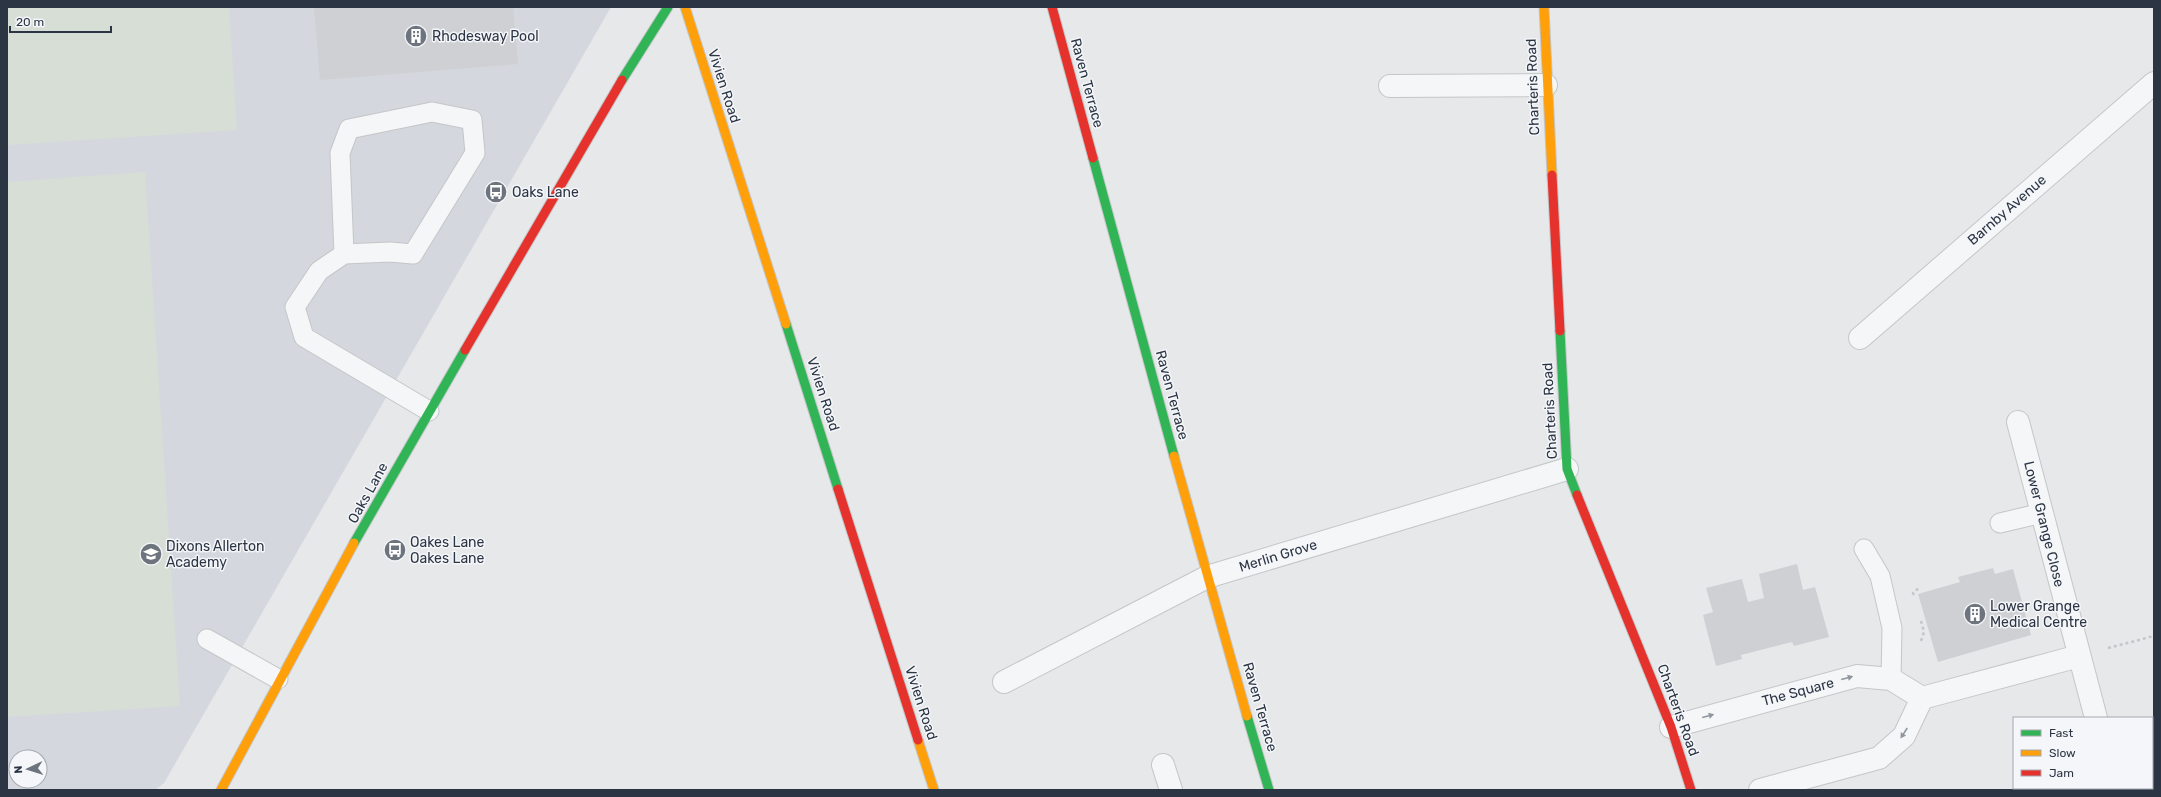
<svg xmlns="http://www.w3.org/2000/svg" width="2161" height="797" font-family="Rubik,sans-serif">
  <style>
    .built { fill: #d4d7dd; fill-rule: evenodd }
    .green { fill: #d7ded6 }
    .building { fill: #ced0d3 }
    .lines { fill: none; stroke-linecap: round; stroke-linejoin: round }
    .lane-casing { stroke: #c4c6c8; stroke-width: 21 }
    .street-casing { stroke: #c4c6c8; stroke-width: 24 }
    .fast-casing { stroke: #c4c6c8; stroke-width: 11 }
    .slow-casing { stroke: #c4c6c8; stroke-width: 11 }
    .jam-casing { stroke: #c4c6c8; stroke-width: 11 }
    .path { stroke: #c5c6ca; stroke-width: 2.5; stroke-dasharray: 3 3; stroke-linecap: butt }
    .lane { stroke: #f5f6f7; stroke-width: 19 }
    .street { stroke: #f5f6f7; stroke-width: 22 }
    .fast { stroke: #30b455; stroke-width: 9 }
    .slow { stroke: #ff9f0a; stroke-width: 9 }
    .jam { stroke: #e5322d; stroke-width: 9 }
    .oneway { fill: #90969e }
    .labels { text-anchor: middle; dominant-baseline: central; stroke-width: 3; stroke-linejoin: round; paint-order: stroke }
    .poi-label { font-size: 14px; fill: #2c3544; stroke: #f4f6f9; text-anchor: start }
    .street-label { font-size: 14px; fill: #2c3544; stroke: #f4f6f9 }
  </style>
  <rect width="100%" height="100%" fill="#e6e8ea"/>
  <path class="built" d="M7,7h604l-447,776 -9,7h-148zM16,757h24v24h-24z"/>
  <path class="green" d="M7,7h222l8,123 -230,15z
    M145,172l35,534 -173,11v-535z"/>
  <path class="building" d="M314,7h199l5,57 -198,16z
    M1797,564l6,26 12,-3 14,50 -35,9 -2,-4 -51,13 1,4 -26,7 -13,-51 10,-3 -7,-24 36,-9 6,23 16,-4 -5,-24z
    M1993,568l2,6 18,-5 18,66 -93,27 -20,-68 42,-12 -2,-5z"/>
  <g class="lines">
    <g class="lane-casing">
      <path id="lane" d="M344,254l-4,-101 9,-24 83,-17 40,8 3,33 -62,101 -23,-2 -46,2 -25,17 -24,36 9,30 125,74
        M2000,523l42,-10
        M1864,549l16,27 12,52 -1,51
        M207,639l71,40"/>
    </g>
    <g class="street-casing">
      <path id="street" d="M1390,86l156,-1
        M1860,338l294,-255
        M2018,422l78,296
        M1004,682l203,-105 360,-108
        M1671,727l186,-51 34,3 31,19 157,-42
        M1163,765l8,25
        M2115,788l1,2
        M1760,790l119,-32 25,-22 18,-38"/>
    </g>
    <g class="fast-casing">
      <path id="fast" d="M622,80l46,-73
        M1093,158l81,298
        M786,324l52,165
        M1560,331l7,138 10,26
        M354,543l111,-193
        M1247,716l22,74"/>
    </g>
    <g class="slow-casing">
      <path id="slow" d="M685,7l101,317
        M1544,7l8,168
        M1174,456l73,260
        M918,740l16,50
        M221,790l133,-247"/>
    </g>
    <g class="jam-casing">
      <path id="jam" d="M1052,7l41,151
        M1552,175l8,156
        M465,350l157,-270
        M838,489l80,251
        M1577,495l94,232 20,63"/>
    </g>
    <path class="path" d="M1914,595l-1,-2 7,-6
      M1921,641l3,-9 -3,-11
      M2108,648l46,-12"/>
    <use href="#lane" class="lane"/>
    <use href="#street" class="street"/>
    <use href="#fast" class="fast"/>
    <use href="#slow" class="slow"/>
    <use href="#jam" class="jam"/>
  </g>
  <defs><path id="oneway-solid" d="M-6-.8H1V-3.2L6.5 0L1 3.2V.8H-6Z"/></defs>
  <g class="oneway">
    <use href="#oneway-solid" transform="translate(1847 678) rotate(-15)"/>
    <use href="#oneway-solid" transform="translate(1708 716) rotate(-15)"/>
    <use href="#oneway-solid" transform="translate(1904 733) rotate(123)"/>
  </g>
  <defs>
    <g id="building-disc" transform="scale(1.15)"><circle r="9.5" fill="#6d747e" stroke="#f4f6f9"/><path d="M-4-6H4V6H1V3H-1V6H-4ZM-2.5-4.3h1.7v1.8h-1.7ZM.8-4.3h1.7v1.8H.8ZM-2.5-1h1.7V.8h-1.7ZM.8-1h1.7V.8H.8Z" fill="#fff"/></g>
    <g id="bus-disc" transform="scale(1.15)"><circle r="9.5" fill="#6d747e" stroke="#f4f6f9"/><path d="M-5-6H5V4H4V6H2V4H-2V6H-4V4H-5ZM-3.5-4V0h7V-4ZM-3.5 1.2v1.5H-2V1.2ZM2 1.2v1.5H3.5V1.2Z" fill="#fff"/></g>
    <g id="school-disc" transform="scale(1.15)"><circle r="9.5" fill="#6d747e" stroke="#f4f6f9"/><path d="M0-5L7-2L0 1L-7-2ZM-4 1L0 2.5L4 1V4Q0 6-4 4Z" fill="#fff"/></g>
  </defs>
  <g fill-rule="evenodd">
    <use href="#building-disc" x="416" y="36"/>
    <use href="#bus-disc" x="496" y="192"/>
    <use href="#bus-disc" x="395" y="550"/>
    <use href="#school-disc" x="151" y="554"/>
    <use href="#building-disc" x="1975" y="614"/>
  </g>
  <g class="labels">
    <g class="poi-label">
      <text x="432" y="36">Rhodesway Pool</text>
      <text x="512" y="192">Oaks Lane</text>
      <text x="410" y="542">Oakes Lane<tspan x="410" dy="16">Oakes Lane</tspan></text>
      <text x="166" y="546">Dixons Allerton<tspan x="166" dy="16">Academy</tspan></text>
      <text x="1990" y="606">Lower Grange<tspan x="1990" dy="16">Medical Centre</tspan></text>
    </g>
    <g class="street-label">
      <text transform="translate(1087 83) rotate(75)">Raven Terrace</text>
      <text transform="translate(724 86) rotate(72)">Vivien Road</text>
      <text transform="translate(1533 87) rotate(-92)">Charteris Road</text>
      <text transform="translate(2007 210) rotate(-41)">Barnby Avenue</text>
      <text transform="translate(823 394) rotate(72)">Vivien Road</text>
      <text transform="translate(1172 395) rotate(75)">Raven Terrace</text>
      <text transform="translate(1550 411) rotate(-93)">Charteris Road</text>
      <text transform="translate(368 493) rotate(-61)">Oaks Lane</text>
      <text transform="translate(2044 524) rotate(76)">Lower Grange Close</text>
      <text transform="translate(1278 556) rotate(-17)">Merlin Grove</text>
      <text transform="translate(1798 692) rotate(-15)">The Square</text>
      <text transform="translate(921 703) rotate(72)">Vivien Road</text>
      <text transform="translate(1260 707) rotate(74)">Raven Terrace</text>
      <text transform="translate(1678 710) rotate(70)">Charteris Road</text>
    </g>
  </g>
  <rect width="2161" height="797" fill="none" stroke="#2c3544" stroke-width="16"/>
  <rect x="2013" y="717" width="140" height="72" fill="#f4f6f9" stroke="#a4a9b1"/>
  <rect x="2021" y="730" width="20" height="6" fill="#30b455" stroke="#a4a9b1"/>
  <text x="2049" y="737" font-size="12" fill="#2c3544">Fast</text>
  <rect x="2021" y="750" width="20" height="6" fill="#ff9f0a" stroke="#a4a9b1"/>
  <text x="2049" y="757" font-size="12" fill="#2c3544">Slow</text>
  <rect x="2021" y="770" width="20" height="6" fill="#e5322d" stroke="#a4a9b1"/>
  <text x="2049" y="777" font-size="12" fill="#2c3544">Jam</text>
  <g transform="translate(28 769) rotate(266)"><circle r="19" fill="#f4f6f9" stroke="#a4a9b1"/>
  <path d="M0-3L7 15L0 10L-7 15Z" fill="#6d747e"/>
  <text y="-6" font-size="11" font-weight="bold" text-anchor="middle" fill="#2c3544">N</text>
  </g>
  <path d="M10 26v6h101v-6" fill="none" stroke="#2c3544" stroke-width="2"/>
  <text x="16" y="26" font-size="12" fill="#2c3544" stroke="#f4f6f9" stroke-width="3" paint-order="stroke">20 m</text>
</svg>
